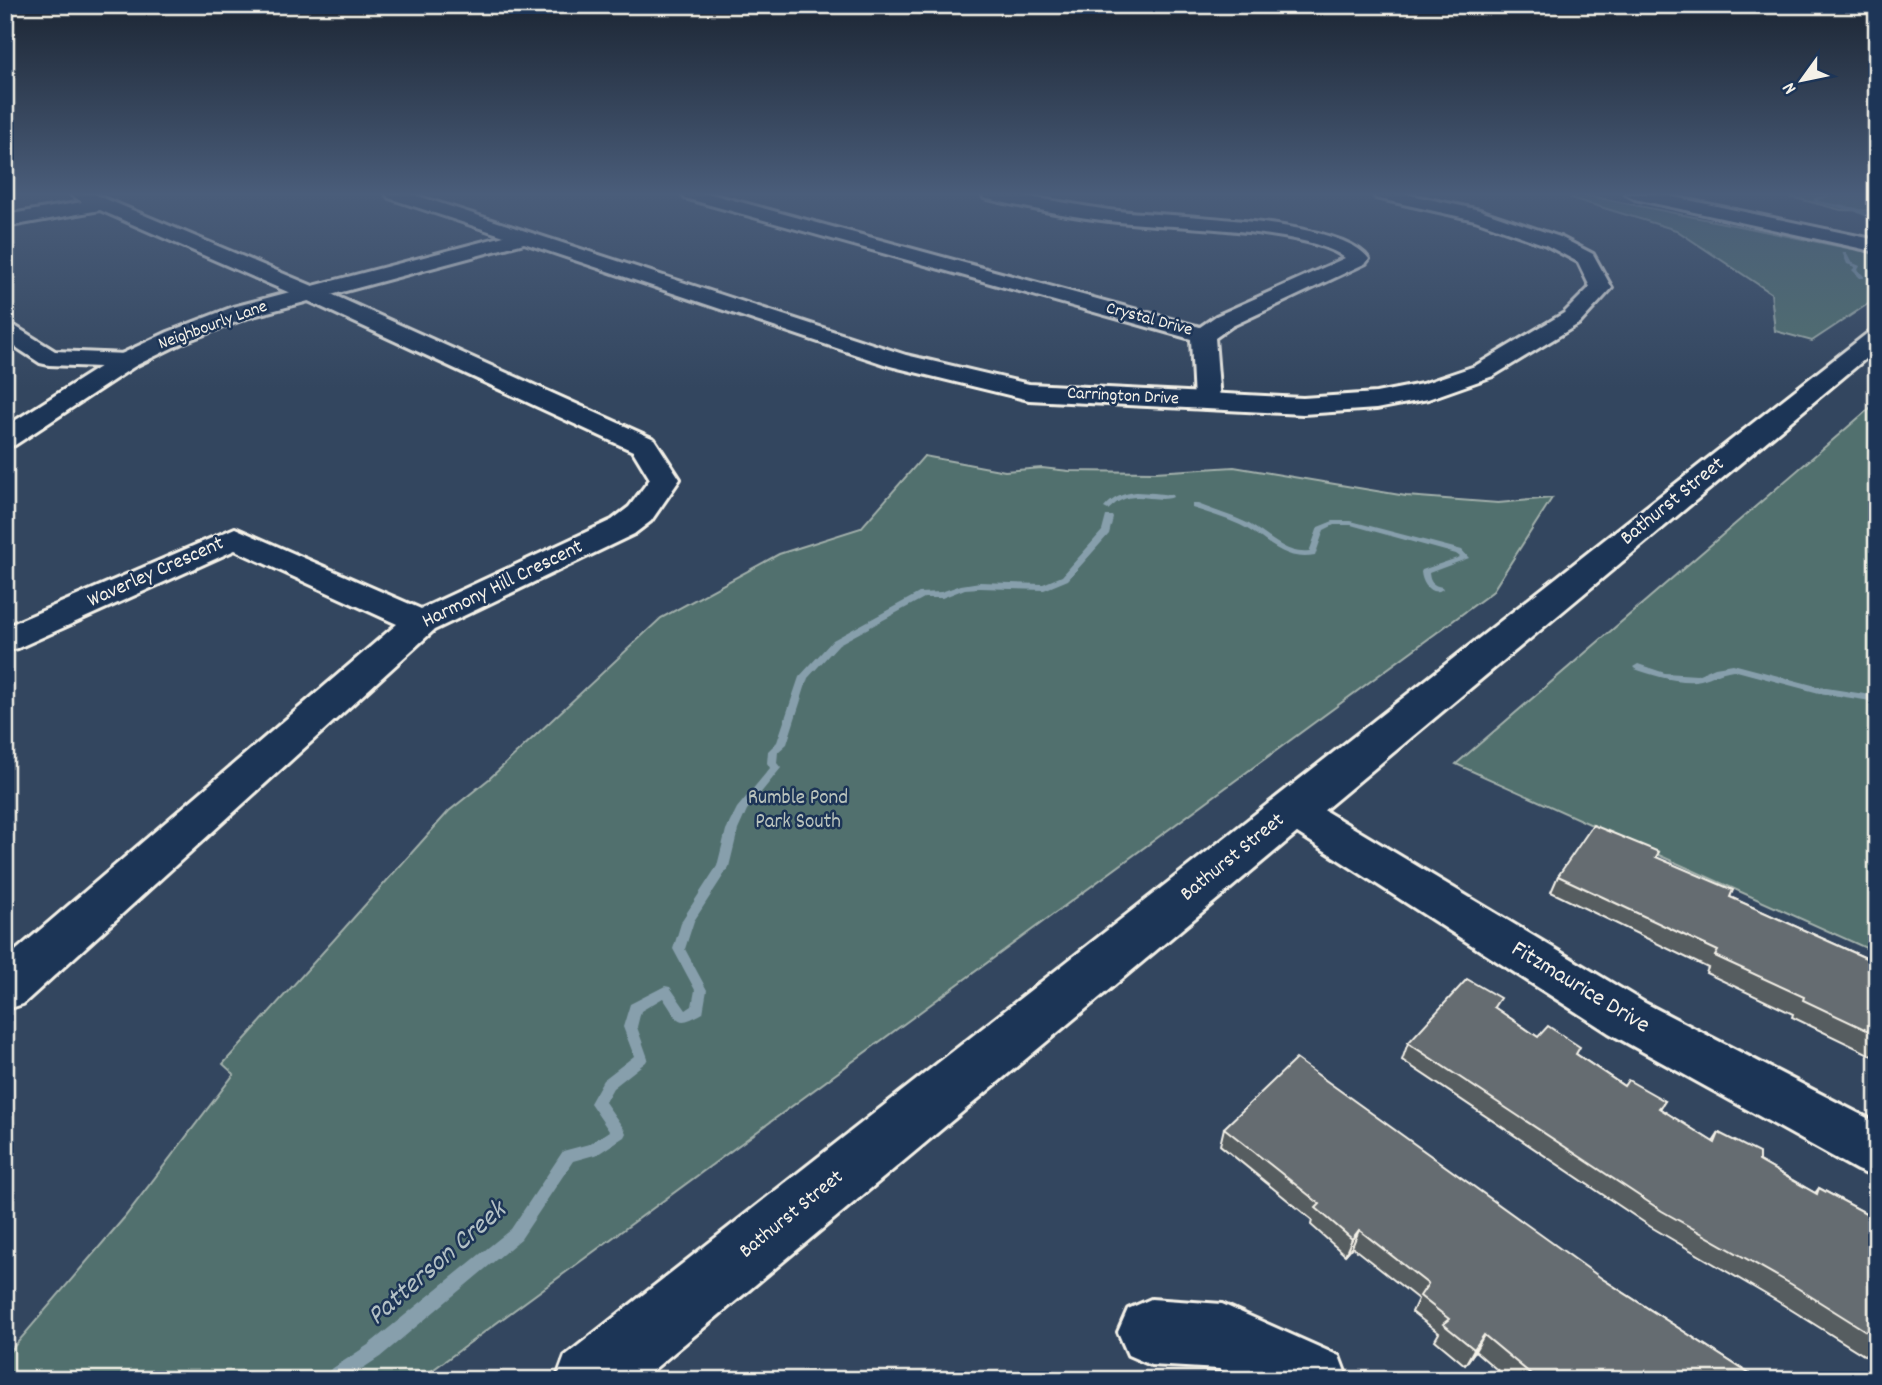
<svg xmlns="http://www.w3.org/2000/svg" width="1882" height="1385" font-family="Dekko,sans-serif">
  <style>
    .green { fill: #516f6e; stroke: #a2b0ab; stroke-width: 2 }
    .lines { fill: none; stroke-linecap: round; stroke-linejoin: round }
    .stream { fill: #879fac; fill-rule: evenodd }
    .minor-casing { stroke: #f4f1e8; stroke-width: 6 }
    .tertiary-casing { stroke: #f4f1e8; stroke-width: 6 }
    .secondary-casing { stroke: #f4f1e8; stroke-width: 6 }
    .primary-casing { stroke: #f4f1e8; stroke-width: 6 }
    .minor { fill: #1d3557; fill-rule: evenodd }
    .tertiary { fill: #1d3557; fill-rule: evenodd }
    .secondary { fill: #1d3557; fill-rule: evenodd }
    .primary { fill: #1d3557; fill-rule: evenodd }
    .wall { fill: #575d61; stroke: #f4f1e8; stroke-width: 2 }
    .shaded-wall { fill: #474c4f; stroke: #f4f1e8; stroke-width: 2 }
    .building { fill: #656c71; stroke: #f4f1e8; stroke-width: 2 }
    .labels { text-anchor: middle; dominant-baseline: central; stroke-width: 5; stroke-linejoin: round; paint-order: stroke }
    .far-street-label { font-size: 18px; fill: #f4f1e8; stroke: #1d3557 }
    .street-label { font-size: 21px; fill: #f4f1e8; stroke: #1d3557 }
    .park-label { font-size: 21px; fill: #bbc4bd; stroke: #1d3557 }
    .near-street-label { font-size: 24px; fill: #f4f1e8; stroke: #1d3557 }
    .near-water-label { font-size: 28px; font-style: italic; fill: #b4c1c5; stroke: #1d3557 }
  </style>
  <rect width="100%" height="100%" fill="#33465f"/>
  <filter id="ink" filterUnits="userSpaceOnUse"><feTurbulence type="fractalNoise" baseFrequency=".0143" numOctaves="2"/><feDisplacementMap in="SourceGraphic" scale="14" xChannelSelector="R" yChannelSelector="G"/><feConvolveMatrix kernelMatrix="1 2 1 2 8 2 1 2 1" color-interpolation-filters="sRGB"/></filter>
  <g filter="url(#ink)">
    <path class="green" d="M1580,194l297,60v44l-65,43 -37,-10 -4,-38 -95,-63 -105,-32z
      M1780,194h97v17l-36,-1z
      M1877,402v551l-421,-189z
      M924,456l81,15 37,-3 27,3 86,1 79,-5 172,29 92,7 54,-5 -60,94 -1073,788h-414v-23l119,-139 110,-144 -11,-10 226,-253 40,-32 172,-161 118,-64 82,-26z"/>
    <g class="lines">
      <path class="stream" d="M1832,194h7l-21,6v1l39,7 20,10v4l-7,2 3,-4 -19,-9 -40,-9v-4z
        M1842,252h4l5,10 9,4 -2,4 6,6v2h-4l-8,-8 3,-3 -8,-3z
        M1136,492l18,1 18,2 1,2c-14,6 -35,-5 -51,3 -6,2 -10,7 -14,10l-4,-2c9,-11 18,-14 32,-16z
        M1192,504h6c15,6 32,11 47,18 21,10 38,33 64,30l9,-25 15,-6h18l111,29 7,8 -40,15c1,10 4,12 13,14l1,2c-12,8 -21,-5 -22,-17l1,-2 38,-13 -4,-3 -105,-29h-17l-10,5 -9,26c-34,6 -48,-18 -75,-31 -16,-7 -32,-12 -48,-17z
        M1106,516h6l1,2 -4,16 -41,46 -24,10 -64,-2 -15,1 -23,9h-18l-85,46 -31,34 -21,66 -9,8 -1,11 4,5 -34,42 -9,20 -9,37 -35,54 -9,28 22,41 -4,23c-27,15 -24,8 -40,-15l-22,13 -4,16 11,31 -2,4 -33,26 -8,14 19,27 2,4 -2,4 -26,17 -25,7 -52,78 -141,118 -35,23h-23l2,-6 44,-29 143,-116 52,-78 26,-7 20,-13 -19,-28 13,-23 31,-24 -11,-29 7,-23 35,-18 5,1 16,23 6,-4 3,-16 -22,-41 9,-29 35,-54 9,-36 11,-22 33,-40 -3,-5 1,-12 9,-9 22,-65 34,-37 86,-47 22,-1 20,-7 19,-3 63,2 19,-8 40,-45z
        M1638,664l27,9 32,2 18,-8 18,-3 87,23 57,9v6l-58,-9 -86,-23c-14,2 -20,7 -32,10 -19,5 -49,-5 -66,-11l-2,-2z"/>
      <g class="minor-casing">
        <path id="minor" d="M70,194h24l226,95 334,150 26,40 -29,42 -17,13 -200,96 -411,374 -18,6v-50l392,-336 -162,-74 -217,98 -13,3v-24l230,-99 186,81 191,-89 17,-13 21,-28 -17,-28 -329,-152 -204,-89 -95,17v-12l77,-13z
          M682,194h29l489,133 16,-11 129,-58c-39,-31 -182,-30 -236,-37 -42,-5 -84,-13 -125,-23l-3,-4c43,-1 85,10 128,16 53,7 231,7 260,49l-3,4 -134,63 -17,12 5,63 -4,6 -9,2 -9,-2 -4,-6 -3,-62 -506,-141z
          M5,323l8,2 42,26 71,3 9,2 3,5 -3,5 -9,2 -77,-3 -9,-2 -35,-23z
          M1292,795l15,5 338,203 232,120v55l-20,-8 -248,-137 -332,-213 -7,-10 7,-10z
          M1151,1299l71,5 117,52 9,24h-108l-21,-11 -68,-4 -23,-10 -10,-23 10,-23z"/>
      </g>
      <g class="tertiary-casing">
        <path id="tertiary" d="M386,194h26l494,161 123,29 274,14 73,-5 46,-9 53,-18 89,-53 26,-26 -12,-25 -32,-17 -71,-25 -99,-22 -3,-4h33l74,16 80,27 33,17 19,34 -32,35 -87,53 -65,23 -52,10 -73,5 -274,-14 -139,-34 -366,-123 -275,74 -65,25 -49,24 -120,79 -10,2v-20l112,-71 51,-24 65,-25 271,-71 -115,-38z"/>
      </g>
      <g class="secondary-casing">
        <path id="secondary" d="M1877,330v19l-1236,1031h-85l9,-24 1304,-1024z"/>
      </g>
      <g class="primary-casing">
        <path id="primary" d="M1626,194h34l217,46v12l-242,-53z"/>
      </g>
      <use href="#minor" class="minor"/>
      <use href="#tertiary" class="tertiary"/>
      <use href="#secondary" class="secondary"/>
      <use href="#primary" class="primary"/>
    </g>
    <path class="wall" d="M1656,858l74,39 147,66v95l-85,-41 1,-3 -87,-41 2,-5 -157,-76 7,-16z
      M1495,1008l43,29 38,17 48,32 41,15 -5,8 53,33 6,-9 40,28 56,32 4,-5 58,31v142l-2,1 -98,-61 -126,-74 -249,-167 6,-17z
      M1224,1128l380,152 155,100h-250l-34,-29 -10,14 -30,-25 4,-7 -27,-21 6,-13 -66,-52 -7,8 -34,-30 1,-5 -92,-75z"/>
    <path class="shaded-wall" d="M1359,1230l-7,17 -7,8 7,-16z
      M1484,1335l-9,16 -10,14 9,-16z"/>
    <path class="building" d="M1593,825l66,27 -3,5 77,33 -3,7 147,66v72l-74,-35 1,-3 -89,-41 3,-5 -160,-75z
      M1467,979l33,19 -6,9 44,30 10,-11 32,21 -4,7 48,32 4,-6 37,21 -6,7 56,35 4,-10 40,20v8l58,33 2,-6 58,31v119l-86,-54 -129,-73 -254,-168z
      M1296,1059l308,221 155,100h-221l-54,-45 -10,14 -31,-25 6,-5 -29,-23 8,-12 -69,-54 -7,9 -36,-31 4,-4 -96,-76z"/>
  </g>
  <linearGradient id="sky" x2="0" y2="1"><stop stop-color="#1c2634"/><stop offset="0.5" stop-color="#4a5d7a"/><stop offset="1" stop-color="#4a5d7a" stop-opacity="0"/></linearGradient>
  <rect width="1882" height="388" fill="url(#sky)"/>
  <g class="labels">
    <g class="far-street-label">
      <text transform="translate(1149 320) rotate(15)">Crystal Drive</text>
      <text transform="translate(213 326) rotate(-20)">Neighbourly Lane</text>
      <text transform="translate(1123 397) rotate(3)">Carrington Drive</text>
    </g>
    <g class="street-label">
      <text transform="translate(1673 502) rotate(-39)">Bathurst Street</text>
      <text transform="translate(156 573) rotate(-24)">Waverley Crescent</text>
      <text transform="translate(503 585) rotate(-26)">Harmony Hill Crescent</text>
      <text transform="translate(1233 858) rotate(-39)">Bathurst Street</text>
      <text transform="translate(792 1215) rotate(-39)">Bathurst Street</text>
    </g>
    <g class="park-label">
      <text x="798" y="799">Rumble Pond<tspan x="798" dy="24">Park South</tspan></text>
    </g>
    <g class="near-street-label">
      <text transform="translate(1580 988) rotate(31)">Fitzmaurice Drive</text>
    </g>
    <g class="near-water-label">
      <text transform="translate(438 1265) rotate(-41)">Patterson Creek</text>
    </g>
  </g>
  <rect width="1882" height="1385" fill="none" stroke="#1d3557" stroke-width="28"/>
  <rect x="14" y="14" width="1854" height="1357" fill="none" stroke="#f4f1e8" stroke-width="2.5" filter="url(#ink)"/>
  <g transform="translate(1802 80) rotate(237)" stroke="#1d3557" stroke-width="5" paint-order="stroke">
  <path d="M0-5L12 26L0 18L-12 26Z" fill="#f4f1e8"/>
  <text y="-10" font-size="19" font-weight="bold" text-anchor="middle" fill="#f4f1e8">N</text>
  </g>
</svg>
